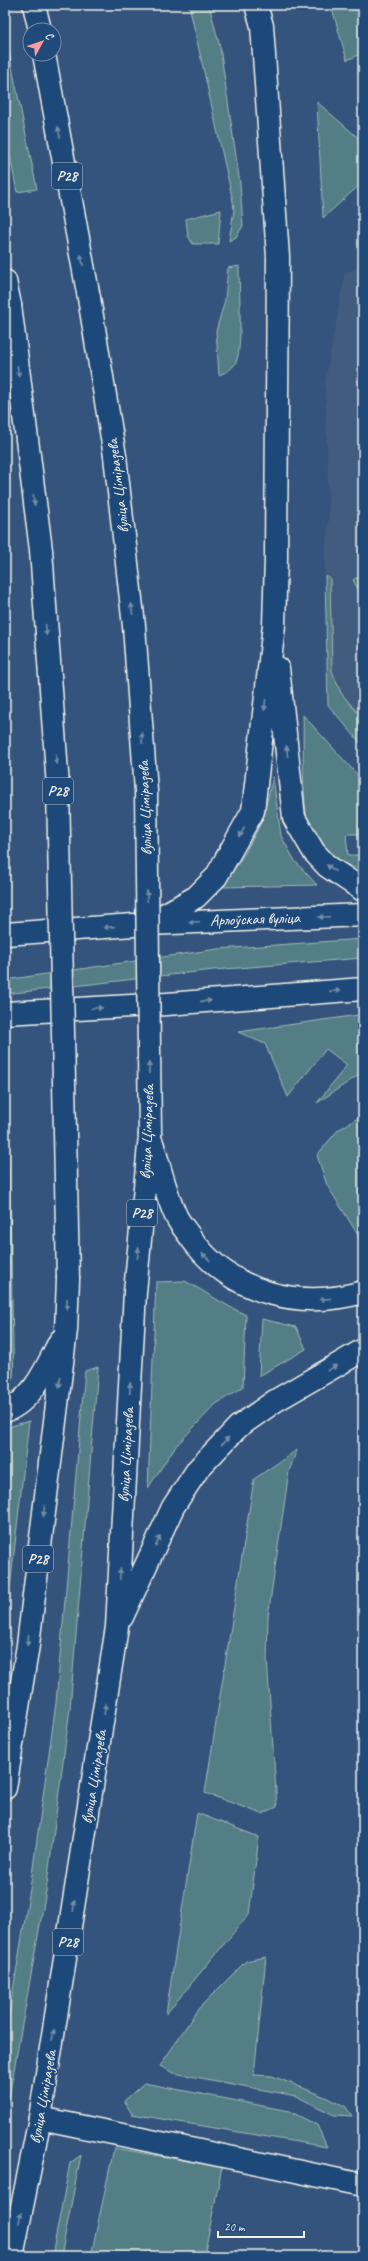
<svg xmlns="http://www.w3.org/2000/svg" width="368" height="2261" font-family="Caveat,sans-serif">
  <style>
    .built { fill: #425c7f }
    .green { fill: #537e86; stroke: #a4b8b7 }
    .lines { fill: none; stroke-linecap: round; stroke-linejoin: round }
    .street-casing { stroke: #f4f1e8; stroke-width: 25 }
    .primary-casing { stroke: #f4f1e8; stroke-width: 25 }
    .street { stroke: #1f4a7a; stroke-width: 22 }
    .primary { stroke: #1f4a7a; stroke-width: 22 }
    .primary-bridge-casing { stroke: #f4f1e8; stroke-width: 25; stroke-linecap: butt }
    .primary-bridge { stroke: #1f4a7a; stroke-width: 22 }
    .oneway { fill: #748da6 }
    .labels { text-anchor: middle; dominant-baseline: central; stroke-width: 3.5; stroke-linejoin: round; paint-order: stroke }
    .shield { fill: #1f4a7a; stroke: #b4bfc7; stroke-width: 1 }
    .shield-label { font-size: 15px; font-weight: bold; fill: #f4f1e8 }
    .street-label { font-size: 16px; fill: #f4f1e8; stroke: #1f4a7a }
  </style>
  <rect width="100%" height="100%" fill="#34547d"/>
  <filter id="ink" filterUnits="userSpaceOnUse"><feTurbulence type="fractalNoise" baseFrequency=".025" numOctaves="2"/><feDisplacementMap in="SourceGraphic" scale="8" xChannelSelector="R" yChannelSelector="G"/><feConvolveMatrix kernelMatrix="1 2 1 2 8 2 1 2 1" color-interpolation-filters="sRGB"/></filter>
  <g filter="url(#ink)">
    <path class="built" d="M363,265v454l-22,-26 -9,-22 -2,-93 -5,-2v-23l4,-36 -4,-135 20,-109z"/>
    <path class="green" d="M189,5h20l11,42 20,137 3,42 -7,11 -7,4 5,-31 -1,-9z
      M331,5h32v48l-16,7z
      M5,33l32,156 -20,3 -12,-61z
      M317,102l46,40v40l-40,36z
      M221,210l-3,34h-25l-5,-8 -2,-17z
      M239,266c0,19 4,82 -3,96 -4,8 -10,10 -17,13l-3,-44 9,-31 3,-32z
      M325,576l5,2 2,93 9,22 22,26v27l-35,-41z
      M356,578l7,2v18l-10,-18z
      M303,715l60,66v53h-17l2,21h15v15c-19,-4 -40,-16 -50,-33 -13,-21 -9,-94 -10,-122z
      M273,777l8,59 14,25 22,24 -94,2 22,-34 17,-32z
      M363,939v19l-150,12 -208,24v-14l213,-31z
      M359,1015l2,29h2v28l-46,31 30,-38 -21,-16 -38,48 -23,-53 -27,-12z
      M5,1072l2,1 6,272c0,15 4,38 -8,49z
      M363,1115v128l-36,-58 -10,-30 21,-25z
      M185,1281c21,11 39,24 61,34l-3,72 -27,17 -41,43 -27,41 8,-206z
      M262,1319l34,8 10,22 -47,27z
      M98,1367l-28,341 -24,183 -41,229v-82l25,-149 26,-186 29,-332z
      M29,1421l-24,211v-204z
      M297,1450l-8,21 -21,145 -1,43 10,148 -15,7 -57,-21 49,-314z
      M197,1813l62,24 -10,77 -83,100z
      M266,1957l-12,118 18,1 44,17 29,13 7,10 -18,-1 -38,-19 -122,-23 -14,-7 38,-57 48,-48z
      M144,2083l145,28 28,14 10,22 -195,-33 -8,-13z
      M114,2148l108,19 -18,89h-113z
      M81,2155l-20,101h-9l18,-93z"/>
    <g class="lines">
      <g class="street-casing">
        <path id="street" d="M40,2118l323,67"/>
      </g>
      <g class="primary-casing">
        <path id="primary" d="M34,5l6,25
          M44,54l45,244
          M5,281l5,24
          M278,668l16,150 20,34 13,14 36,24
          M148,924l48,-27 20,-20 37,-66 21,-186 2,-66 2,-302 -16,-231 -6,-21
          M5,934l143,-10 215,-9
          M5,1013l162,-9 196,-15
          M152,1143c8,24 14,53 25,75 4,7 10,14 14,20 40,56 109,72 172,54
          M5,1411c28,-10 42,-45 55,-70
          M122,1617l51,-110 25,-38 40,-42 37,-26 88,-51
          M5,1788l23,-143 38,-315 2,-51
          M12,2256l28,-138 77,-491 18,-335 15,-157"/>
      </g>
      <use href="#street" class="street"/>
      <use href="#primary" class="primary"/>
      <g class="primary-bridge-casing">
        <path id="primary-bridge" d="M89,298l26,158 19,170 12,165 4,344
          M10,305l31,245 17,237 10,492"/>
      </g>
      <use href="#primary-bridge" class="primary-bridge"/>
    </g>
    <defs><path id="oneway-solid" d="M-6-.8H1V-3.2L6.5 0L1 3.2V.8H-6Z"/></defs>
    <g class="oneway">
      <use href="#oneway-solid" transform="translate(59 132) rotate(-101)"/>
      <use href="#oneway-solid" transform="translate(82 260) rotate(-101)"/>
      <use href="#oneway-solid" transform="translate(18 371) rotate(83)"/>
      <use href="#oneway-solid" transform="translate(34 500) rotate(83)"/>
      <use href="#oneway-solid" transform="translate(132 609) rotate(-96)"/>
      <use href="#oneway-solid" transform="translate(46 630) rotate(86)"/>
      <use href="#oneway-solid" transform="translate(265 705) rotate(96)"/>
      <use href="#oneway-solid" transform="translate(142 738) rotate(-94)"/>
      <use href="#oneway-solid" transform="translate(287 751) rotate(-96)"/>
      <use href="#oneway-solid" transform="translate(56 759) rotate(86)"/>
      <use href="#oneway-solid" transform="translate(242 832) rotate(118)"/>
      <use href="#oneway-solid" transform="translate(331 868) rotate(-144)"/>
      <use href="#oneway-solid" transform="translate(147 896) rotate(-91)"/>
      <use href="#oneway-solid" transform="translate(324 917) rotate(178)"/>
      <use href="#oneway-solid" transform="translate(194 922) rotate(178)"/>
      <use href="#oneway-solid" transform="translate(109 927) rotate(176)"/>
      <use href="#oneway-solid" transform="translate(335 991) rotate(-4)"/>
      <use href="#oneway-solid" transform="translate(206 1001) rotate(-4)"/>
      <use href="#oneway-solid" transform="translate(97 1008) rotate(-3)"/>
      <use href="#oneway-solid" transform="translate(149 1068) rotate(-91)"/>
      <use href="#oneway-solid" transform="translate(138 1253) rotate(-84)"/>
      <use href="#oneway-solid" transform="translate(206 1257) rotate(-138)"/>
      <use href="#oneway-solid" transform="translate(325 1299) rotate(175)"/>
      <use href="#oneway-solid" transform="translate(67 1304) rotate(92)"/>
      <use href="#oneway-solid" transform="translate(332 1368) rotate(-30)"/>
      <use href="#oneway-solid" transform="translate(60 1382) rotate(97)"/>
      <use href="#oneway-solid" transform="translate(130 1388) rotate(-87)"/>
      <use href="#oneway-solid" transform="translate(225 1441) rotate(-47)"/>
      <use href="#oneway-solid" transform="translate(44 1511) rotate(97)"/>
      <use href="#oneway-solid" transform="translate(158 1541) rotate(-65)"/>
      <use href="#oneway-solid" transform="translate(120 1574) rotate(-87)"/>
      <use href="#oneway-solid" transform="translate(28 1640) rotate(97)"/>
      <use href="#oneway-solid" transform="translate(105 1709) rotate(-81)"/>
      <use href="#oneway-solid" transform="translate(74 1906) rotate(-81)"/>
      <use href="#oneway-solid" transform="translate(53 2035) rotate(-81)"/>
      <use href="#oneway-solid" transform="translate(20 2218) rotate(-78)"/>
    </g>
  </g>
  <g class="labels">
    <g class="shield">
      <rect x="52" y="163" width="30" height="26" rx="3"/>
      <rect x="43" y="778" width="30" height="26" rx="3"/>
      <rect x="127" y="1200" width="30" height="26" rx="3"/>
      <rect x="23" y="1546" width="30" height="26" rx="3"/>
      <rect x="53" y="1929" width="30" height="26" rx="3"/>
    </g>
    <g class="shield-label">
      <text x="67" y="176">Р28</text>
      <text x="58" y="791">Р28</text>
      <text x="142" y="1213">Р28</text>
      <text x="38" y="1559">Р28</text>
      <text x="68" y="1942">Р28</text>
    </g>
    <g class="street-label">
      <text transform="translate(118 486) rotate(-97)">вуліца Ціміразева</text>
      <text transform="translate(145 808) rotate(-92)">вуліца Ціміразева</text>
      <text transform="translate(255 919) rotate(-2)">Арлоўская вуліца</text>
      <text transform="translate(147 1132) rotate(-88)">вуліца Ціміразева</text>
      <text transform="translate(126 1455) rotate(-87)">вуліца Ціміразева</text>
      <text transform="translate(94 1777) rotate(-81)">вуліца Ціміразева</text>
      <text transform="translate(43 2097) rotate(-80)">вуліца Ціміразева</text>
    </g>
  </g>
  <rect width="368" height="2261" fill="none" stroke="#1f4a7a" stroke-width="20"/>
  <rect x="10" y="10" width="348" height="2241" fill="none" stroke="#f4f1e8" stroke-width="1.5" filter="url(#ink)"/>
  <g transform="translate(42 42) rotate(50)"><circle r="19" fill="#1f4a7a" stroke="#748da6"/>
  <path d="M0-3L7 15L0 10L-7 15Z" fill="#ff9aa2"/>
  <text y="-6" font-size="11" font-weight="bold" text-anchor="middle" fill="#f4f1e8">С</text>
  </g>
  <path d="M218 2231v6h86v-6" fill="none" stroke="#f4f1e8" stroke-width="2"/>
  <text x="224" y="2231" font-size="12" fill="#f4f1e8" stroke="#1f4a7a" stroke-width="3" paint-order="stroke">20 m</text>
</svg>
